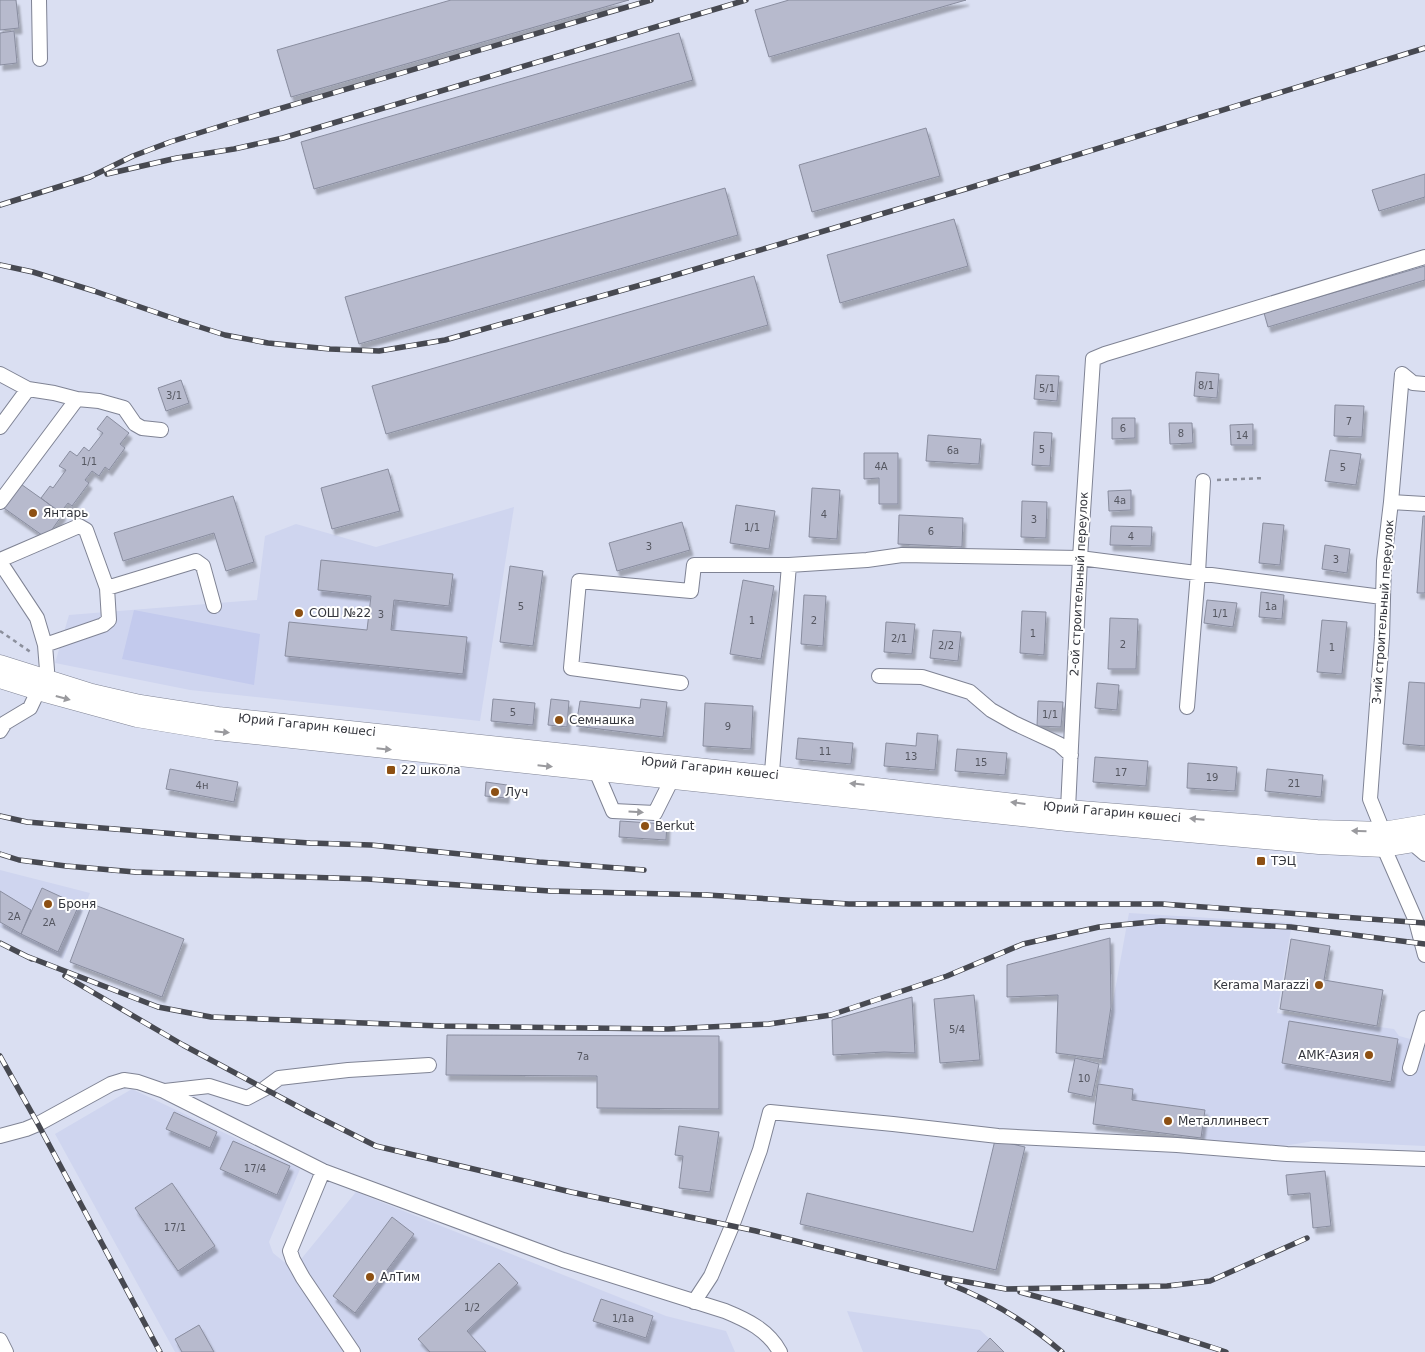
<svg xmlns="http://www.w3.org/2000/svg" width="1425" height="1352" font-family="'DejaVu Sans',sans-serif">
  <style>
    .built { fill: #cfd5ef }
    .green { fill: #c3caed }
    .building { fill: #b7bacd; stroke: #898d9f; filter: url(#shadow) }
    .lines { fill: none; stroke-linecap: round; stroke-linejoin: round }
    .minor-casing { stroke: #7f8394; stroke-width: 16 }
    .major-casing { stroke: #7f8394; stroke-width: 19 }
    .path { stroke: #8b8f9c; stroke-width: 2.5; stroke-dasharray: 4 4; stroke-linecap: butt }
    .minor { stroke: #fff; stroke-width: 14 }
    .major { stroke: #fff; stroke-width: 18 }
    .rail-casing { stroke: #474951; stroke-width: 5.5 }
    .rail { stroke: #fff; stroke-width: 4; stroke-dasharray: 11; stroke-linecap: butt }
    .oneway { fill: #9a9a9e }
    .poi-dot { fill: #8d5013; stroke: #fff; stroke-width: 2 }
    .labels { text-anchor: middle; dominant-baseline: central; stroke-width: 4; stroke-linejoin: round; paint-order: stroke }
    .number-label { font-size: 10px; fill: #555761 }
    .poi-label { font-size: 12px; fill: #34363d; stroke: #fff; text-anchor: start }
    .street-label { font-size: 12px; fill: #34363d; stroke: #fff }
  </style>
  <defs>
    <filter id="shadow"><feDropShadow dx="3" dy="5.5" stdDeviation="1" flood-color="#0004"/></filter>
  </defs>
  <rect width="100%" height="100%" fill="#dadff2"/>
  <path class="built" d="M514,507l-34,214 -290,-31 -135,-27 14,-48 188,-15 8,-64 31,-12 80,23z
    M0,870l90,23 -27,66 -63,-32z
    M1129,913l163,10 -15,90 117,16 5,7 26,7v103l-111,-5 -43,7 -49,-5 -21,-5 -108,-14 5,-40z
    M132,1089l168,80 -31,73 4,11 20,16 63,-77 310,124 60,15 9,21h-560l-120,-218z
    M847,1311l133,19 24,22h-141z"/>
  <path class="green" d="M134,610l126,24 -6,51 -132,-26z"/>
  <path class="building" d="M0,0h16l3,28 -19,2z
    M451,0h178l-338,97 -14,-47z
    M789,0h177l-197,57 -14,-47z
    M14,31l3,32 -17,2v-32z
    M679,33l14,47 -379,109 -13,-47z
    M926,128l14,48 -128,36 -13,-47z
    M1425,174v23l-46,14 -7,-21z
    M725,188l13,47 -379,109 -14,-47z
    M954,219l14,47 -128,37 -13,-48z
    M1425,266v14l-157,47 -4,-14z
    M754,276l14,49 -382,109 -14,-48z
    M1196,372l23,2 -2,24 -23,-2z
    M1036,375l23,1 -2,25 -23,-2z
    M181,380l8,23 -23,8 -8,-23z
    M1335,405l29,1 -2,31 -28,-1z
    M107,416l22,17 -9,11 5,4 -16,22 -4,-3 -6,9 -7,-5 -7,9 4,3 -17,23 -4,-3 -8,10 -19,-15 9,-12 3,2 13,-18 -7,-4 11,-15 7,5 7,-9 5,4 14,-18 -6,-4z
    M1112,418h23v20l-23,1z
    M1169,423h23l1,20 -23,1z
    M1253,424v21h-22l-1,-20z
    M1034,432l18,1 -2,33 -18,-1z
    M928,435l53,4 -2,25 -53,-3z
    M1330,450l31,4 -5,31 -31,-4z
    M864,453h34v51h-19v-26l-15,1z
    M388,469l12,42 -68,18 -11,-41z
    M18,482l45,32 -17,24 -45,-32z
    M812,488l28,2 -3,49 -28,-2z
    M1131,490v20l-22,1 -1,-20z
    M233,496l21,66 -28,9 -12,-38 -91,28 -9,-28z
    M1022,501l25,1 -1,36 -25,-1z
    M736,505l39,6 -6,38 -39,-6z
    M899,515l64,3 -1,29 -64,-3z
    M1423,516h2v77h-8z
    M682,522l8,28 -73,21 -8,-28z
    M1263,523l21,2 -4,40 -21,-2z
    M1111,526l41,1 -1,19 -41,-1z
    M1325,545l25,4 -3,24 -25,-4z
    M321,560l132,14 -4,32 -55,-6 -3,30 76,7 -4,37 -178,-18 4,-34 78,8 4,-34 -53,-6z
    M510,566l33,5 -10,75 -33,-4z
    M743,580l31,6 -13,73 -31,-5z
    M1261,592l23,3 -2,24 -23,-2z
    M804,595l22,1 -3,50 -22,-2z
    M1207,600l30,3 -4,24 -29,-4z
    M1022,611l24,1 -2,43 -24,-2z
    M1110,618l28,1 -2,50h-28z
    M1322,620l25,2 -5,52 -25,-2z
    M886,622l29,2 -3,30 -28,-2z
    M933,630l28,2 -3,29 -28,-3z
    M1409,682l16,1v63l-22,-2z
    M1097,683l22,2 -2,25 -22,-2z
    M493,699l42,4 -2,22 -42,-4z
    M551,699l18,2 -2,26 -19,-2z
    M641,699l26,3 -4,35 -87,-11 4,-25 60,7z
    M1038,701l25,1 -2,25 -24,-1z
    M705,703l48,3 -2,43 -48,-3z
    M917,733l21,2 -3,35 -51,-4 2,-23 30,3z
    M798,738l55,5 -2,21 -55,-5z
    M957,749l50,4 -2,22 -50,-4z
    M1095,757l53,4 -2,25 -53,-4z
    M1188,763l49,4 -2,24 -48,-3z
    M170,769l68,13 -4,20 -68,-13z
    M1267,769l56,6 -2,22 -56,-6z
    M486,782l21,3 -1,13 -21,-2z
    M620,821l47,3 -1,16 -47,-3z
    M42,888l37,17 -21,47 -37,-18z
    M0,891l31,19 -10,24 -21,-12z
    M92,904l92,35 -22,58 -92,-35z
    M1110,938l1,69 -8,52 -47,-6 2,-58 -51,2v-32z
    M1291,939l39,7 -6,34 59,10 -6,36 -97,-17z
    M974,995l6,65 -40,3 -6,-64z
    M912,997l3,56 -31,-1 -51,3 -1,-35z
    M1289,1021l109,18 -7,43 -109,-19z
    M447,1035l272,1v73l-122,-1v-32l-151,-1z
    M1075,1058l24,6 -7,33 -24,-5z
    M1098,1084l35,5 -1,11 73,10 -4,28 -108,-14z
    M174,1112l43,20 -7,16 -44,-19z
    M679,1126l40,6 -9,60 -31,-4 4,-32 -8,-1z
    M995,1140l30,7 -29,123 -196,-46 7,-31 166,39z
    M233,1141l57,25 -13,29 -57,-26z
    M1325,1171l6,55 -18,2 -3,-35 -22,2 -2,-20z
    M172,1183l43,63 -37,25 -43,-63z
    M392,1217l22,17 -59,79 -22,-17z
    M499,1263l19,20 -51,48 19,21h-56l-12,-13z
    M601,1299l52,17 -7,22 -53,-17z
    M199,1325l15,27h-32l-7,-13z
    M990,1338l14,14h-27z"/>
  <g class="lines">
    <g class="minor-casing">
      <path id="minor" d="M39,0l1,59
        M0,374l28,15 26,4 23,6 22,2 25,7 11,16 7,4 19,2
        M1402,374l-11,128 -7,59 -2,76 -12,162 13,32 1,17 32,73 9,34
        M1402,374l11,9 12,1
        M0,427l28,-38
        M0,502l77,-103
        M1391,502l34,2
        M0,560l79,-34 7,4 21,58 2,32 -6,5 -58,20
        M0,562l37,56 8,27 2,25 -1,9
        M107,588l89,-27 7,5 11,40
        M879,676l43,1 48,15 21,18 23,13 45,21 12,11
        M681,683l-110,-15 8,-87 112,10 3,-26h95l78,-5 35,-5 178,3 302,39
        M1187,707l11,-134 5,-92
        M0,731l5,-8 25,-15 8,-17
        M596,771l17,40 42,2 17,-34
        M771,784l18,-219
        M1068,809l12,-251 13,-199 12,-5 320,-97
        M1412,843l13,11
        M1410,1068l15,-50
        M165,1091l44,-5 38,12 17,-9 15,-11 69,-8 81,-5
        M0,1136l26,-7 12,-5 73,-40 13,-4 14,2 26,9 159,80 240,89 162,51c22,9 43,19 55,41
        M323,1171l-33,80 3,9 10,18 50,74
        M694,1302l17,-26 21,-50 28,-76 10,-38 123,12 105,12 179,9 110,9 138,5
        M0,1340l6,12"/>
    </g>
    <g class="major-casing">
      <path id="major" d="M0,664l92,29 48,11 78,12 554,59 296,34 249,20 66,2 42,-7
        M0,679l38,12 99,27 79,13 851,91 252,23 65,3 41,-7"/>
    </g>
    <path class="path" d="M1217,480l47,-2
      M0,631l32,22"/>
    <use href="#minor" class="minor"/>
    <use href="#major" class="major"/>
    <g class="rail-casing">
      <path id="rail" d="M107,174l70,-16 57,-9 49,-11 463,-138
        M0,205l90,-28 43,-21 37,-14 64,-20 417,-122
        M0,265l33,7 61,19 87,30 44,14 43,8 62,6 49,2 66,-11 217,-61 307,-91 456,-140
        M0,816l27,6 175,14 108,7 61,2 168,17 105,8
        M0,854l19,6 47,6 69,6 232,7 183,12 157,4 142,9h313l263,19
        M0,943l32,16
        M26,956l132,51 53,10 230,9 227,3 101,-5 62,-9 116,-39 76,-32 76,-17 62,-6 130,6 134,17
        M65,976l118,69 127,68 66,33 195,46 185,39 184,46 66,12 161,-3 43,-5 97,-43
        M0,1056l38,68 122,228
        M947,1283c41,16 82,40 115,69
        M1020,1292c69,19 138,37 206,60"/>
    </g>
    <use href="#rail" class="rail"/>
  </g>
  <defs><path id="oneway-solid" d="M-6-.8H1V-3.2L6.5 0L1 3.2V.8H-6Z" transform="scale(1.25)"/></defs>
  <g class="oneway">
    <use href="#oneway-solid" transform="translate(63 698) rotate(15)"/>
    <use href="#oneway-solid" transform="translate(222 732) rotate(6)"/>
    <use href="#oneway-solid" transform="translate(384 749) rotate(6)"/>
    <use href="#oneway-solid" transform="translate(545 766) rotate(6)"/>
    <use href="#oneway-solid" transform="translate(857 784) rotate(-174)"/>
    <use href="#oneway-solid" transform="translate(1018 803) rotate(-173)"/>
    <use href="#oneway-solid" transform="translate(636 812) rotate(4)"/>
    <use href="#oneway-solid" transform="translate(1197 819) rotate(-175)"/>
    <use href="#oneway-solid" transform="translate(1359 831) rotate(-178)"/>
  </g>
  <g class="poi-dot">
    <circle cx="33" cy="513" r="5"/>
    <circle cx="299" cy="613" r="5"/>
    <circle cx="559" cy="720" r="5"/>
    <rect x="386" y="765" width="10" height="10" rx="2.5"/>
    <circle cx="495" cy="792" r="5"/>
    <circle cx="645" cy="826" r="5"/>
    <rect x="1256" y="856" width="10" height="10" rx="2.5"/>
    <circle cx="48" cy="904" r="5"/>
    <circle cx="1319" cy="985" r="5"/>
    <circle cx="1369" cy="1055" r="5"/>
    <circle cx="1168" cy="1121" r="5"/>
    <circle cx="370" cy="1277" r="5"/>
  </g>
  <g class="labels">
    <g class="number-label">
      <text x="1206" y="385">8/1</text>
      <text x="1047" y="388">5/1</text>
      <text x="174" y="395">3/1</text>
      <text x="1349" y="421">7</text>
      <text x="1123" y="428">6</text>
      <text x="1181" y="433">8</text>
      <text x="1242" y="435">14</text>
      <text x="1042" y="449">5</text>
      <text x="953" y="450">6а</text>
      <text x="89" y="461">1/1</text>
      <text x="881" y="466">4А</text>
      <text x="1343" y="467">5</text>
      <text x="1120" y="500">4а</text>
      <text x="824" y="514">4</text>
      <text x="1034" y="519">3</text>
      <text x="752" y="527">1/1</text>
      <text x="931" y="531">6</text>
      <text x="1131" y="536">4</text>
      <text x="649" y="546">3</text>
      <text x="1336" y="559">3</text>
      <text x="521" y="606">5</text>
      <text x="1271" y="606">1а</text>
      <text x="1220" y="613">1/1</text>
      <text x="381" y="614">3</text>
      <text x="752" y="620">1</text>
      <text x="814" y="620">2</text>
      <text x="1033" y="633">1</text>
      <text x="899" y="638">2/1</text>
      <text x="1123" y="644">2</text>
      <text x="946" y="645">2/2</text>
      <text x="1332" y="647">1</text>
      <text x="513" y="712">5</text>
      <text x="1050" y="714">1/1</text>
      <text x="728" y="726">9</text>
      <text x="825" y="751">11</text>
      <text x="911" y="756">13</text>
      <text x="981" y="762">15</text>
      <text x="1121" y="772">17</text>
      <text x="1212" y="777">19</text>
      <text x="1294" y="783">21</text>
      <text x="202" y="785">4н</text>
      <text x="14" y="916">2А</text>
      <text x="49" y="922">2А</text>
      <text x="957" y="1029">5/4</text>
      <text x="583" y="1056">7а</text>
      <text x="1084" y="1078">10</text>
      <text x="255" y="1168">17/4</text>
      <text x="175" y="1227">17/1</text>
      <text x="472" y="1307">1/2</text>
      <text x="623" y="1318">1/1а</text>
    </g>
    <g class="poi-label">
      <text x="43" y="513">Янтарь</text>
      <text x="309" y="613">СОШ №22</text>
      <text x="569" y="720">Семнашка</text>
      <text x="401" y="770">22 школа</text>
      <text x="505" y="792">Луч</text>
      <text x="655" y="826">Berkut</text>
      <text x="1271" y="861">ТЭЦ</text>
      <text x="58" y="904">Броня</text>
      <text x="1309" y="985" text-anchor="end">Kerama Marazzi</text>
      <text x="1359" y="1055" text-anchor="end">АМК-Азия</text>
      <text x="1178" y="1121">Металлинвест</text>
      <text x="380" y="1277">АлТим</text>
    </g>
    <g class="street-label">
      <text transform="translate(1079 584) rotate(-87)">2-ой строительный переулок</text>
      <text transform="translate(1383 612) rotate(-86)">3-ий строительный переулок</text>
      <text transform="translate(307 725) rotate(6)">Юрий Гагарин көшесі</text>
      <text transform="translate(710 768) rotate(6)">Юрий Гагарин көшесі</text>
      <text transform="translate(1112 812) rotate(5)">Юрий Гагарин көшесі</text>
    </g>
  </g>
</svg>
